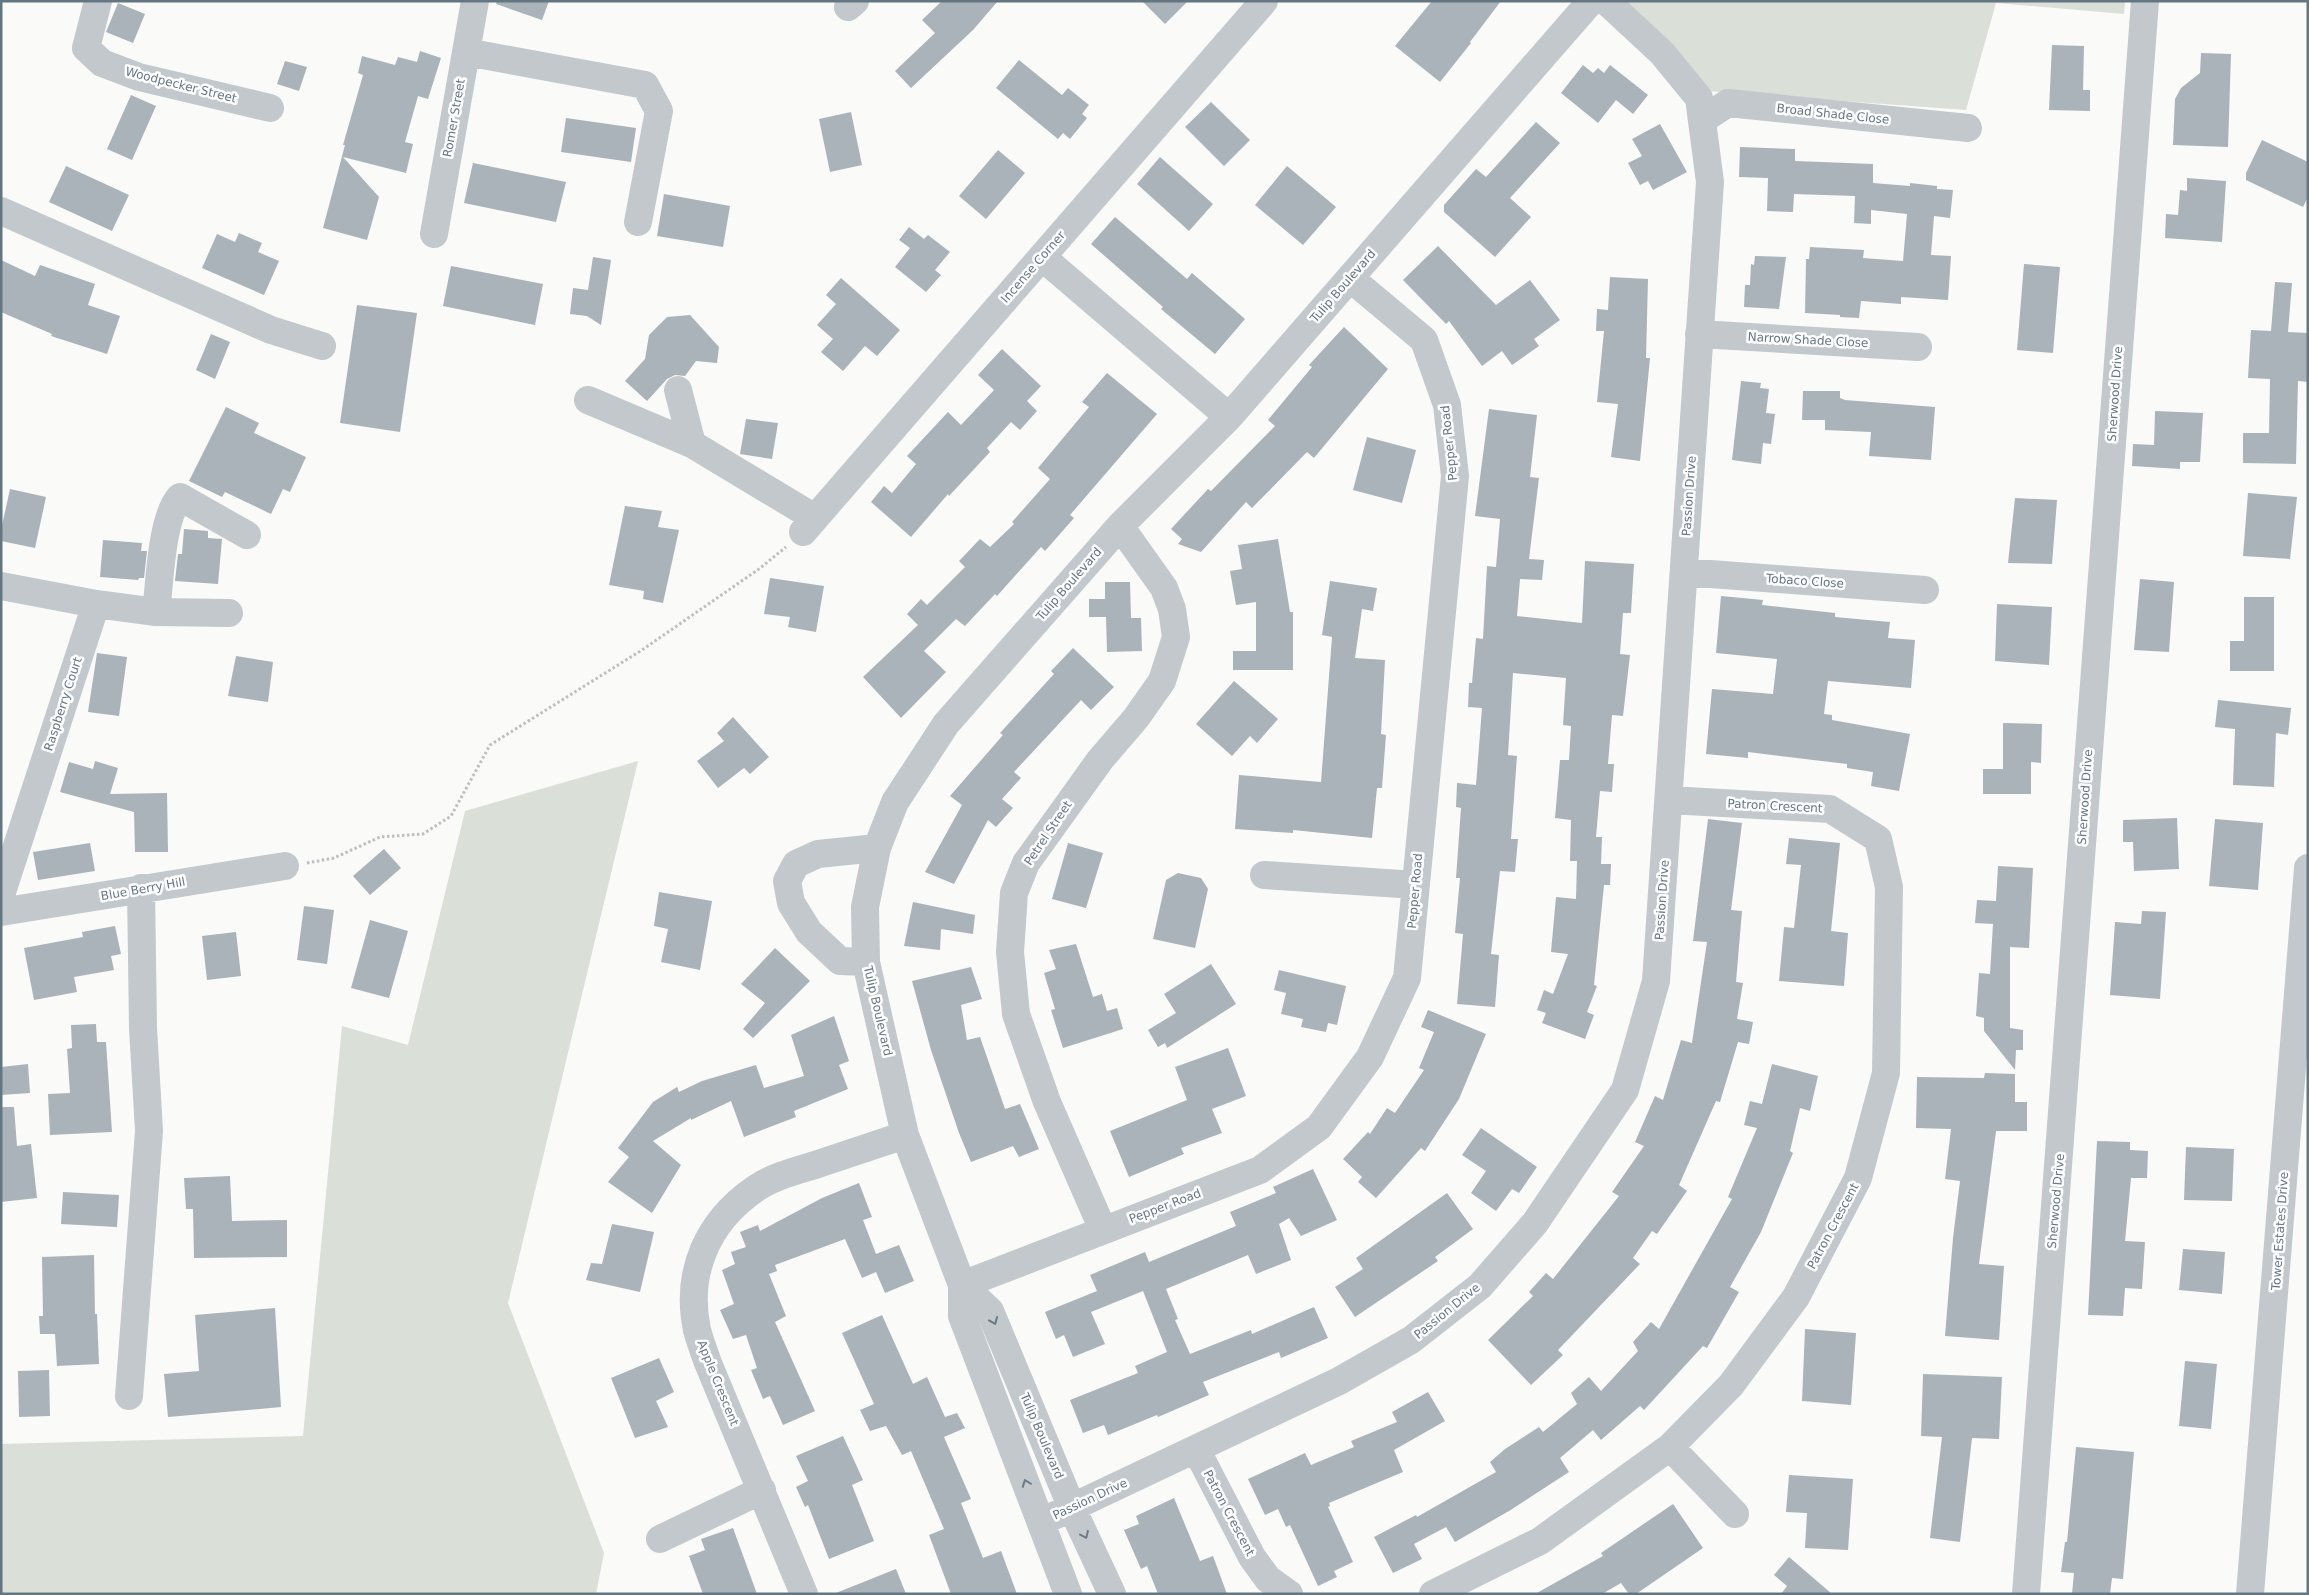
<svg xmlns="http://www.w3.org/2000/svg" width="2309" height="1595" font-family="'DejaVu Sans',sans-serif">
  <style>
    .green { fill: #dadfd7 }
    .building { fill: #aab3b9 }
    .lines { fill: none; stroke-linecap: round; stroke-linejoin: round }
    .path { stroke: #bbbfc2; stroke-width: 3; stroke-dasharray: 2.5 2.5; stroke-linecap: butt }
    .minor { stroke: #c3c8cc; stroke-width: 28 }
    .oneway { stroke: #6a7a87 }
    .labels { text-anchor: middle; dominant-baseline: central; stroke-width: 5; stroke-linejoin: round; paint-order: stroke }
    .street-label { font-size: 12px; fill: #657683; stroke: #fff }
  </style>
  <rect width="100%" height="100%" fill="#fafaf8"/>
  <path class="green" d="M1624,1h501l-1,13 -128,-11 -30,107 -259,-19z
    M638,761l-130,542 96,250 -8,41h-595v-150l302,-8 39,-410 66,19 57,-234z"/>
  <path class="building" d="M497,1h52l-7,19 -46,-16z
    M942,1h56l-25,29 -62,58 -16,-17 40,-38 -13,-13z
    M1142,1h46l-23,23z
    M1432,1h69l-31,41 1,1 -31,39 -45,-36z
    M118,3l27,11 -12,29 -27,-11z
    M2052,45l32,1 -1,44h7v21l-41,-1z
    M420,51l21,7 -13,41 -10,-3 -13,46 8,2 -7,29 -63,-16 36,40 -12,43 -44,-12 22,-83h-2l20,-70 -5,-2 4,-17 33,9 3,-8 19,5z
    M2201,53l30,1 -3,93 -55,-2 2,-46 6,-11 19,-15z
    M1019,60l43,35 6,-7 21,17 -7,9 5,4 -17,21 -7,-6 -5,6 -62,-51z
    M285,61l22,6 -8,24 -22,-7z
    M1583,65l10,8 5,-5 6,5 6,-8 38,30 -15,19 -17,-14 -18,23 -37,-30z
    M131,95l25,11 -24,54 -25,-11z
    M1211,102l39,38 -26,26 -39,-39z
    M851,112l11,53 -32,7 -11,-53z
    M566,118l70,10 -5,34 -70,-10z
    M1536,122l24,21 -50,55 21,19 -36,40 -51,-45v-7l32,-36 10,8z
    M1660,124l27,48 -34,18 -5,-9 -8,4 -12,-22 14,-7 -10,-17z
    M2262,140l46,22v35l-5,10 -57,-27v-7z
    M1740,147l55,2v12l78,3v19l37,3v-3l27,3v3l16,1 -3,28 -16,-2 -3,39 20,1 -3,44 -47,-3v7l-40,-3 -2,17 -19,-1v-2l-35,-2 1,-54h3l1,-12 54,3 -1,8 40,3 4,-47 -36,-4v14l-17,-1 1,-27 -61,-2 -1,18 -26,-1 1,-33 -29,-1z
    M998,150l27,23 -39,46 -27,-23z
    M1160,157l53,47 -24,27 -52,-47z
    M473,163l93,19 -10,40 -92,-19z
    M66,166l63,29 -17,36 -63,-29z
    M1287,166l49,41 -33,38 -48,-40z
    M2187,178l39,3 -4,61 -57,-4 1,-24 12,1 2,-25 7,1z
    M664,194l66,12 -7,41 -66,-11z
    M1115,217l72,62 5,-6 53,46 -30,35 -54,-45 2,-2 -72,-63z
    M909,227l15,12 4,-4 22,17 -15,18 6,5 -15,17 -31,-25 15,-19 -11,-8z
    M239,233l23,10 -4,9 21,9 -15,34 -62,-27 15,-34 18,8z
    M1438,246l58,59 34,-25 30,40 -26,19 5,7 -27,19 -10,-14 -20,15 -33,-45 -3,3 -43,-44z
    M1755,256l31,1 -7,52 -35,-2 1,-22h5l1,-21 3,1z
    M593,257l18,3 -10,65 -14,-9 -17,-2 3,-26 15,2z
    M1,260l34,16 5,-11 55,19 -7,21 32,11 -13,38 -56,-18 1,-2 -51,-22z
    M2024,264l36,3 -7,86 -36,-3z
    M451,266l92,18 -8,41 -92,-19z
    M1610,277l38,2 -2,79h4l-10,103 -29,-4 7,-53 -21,-2 7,-71h-8l1,-22 11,1z
    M841,278l59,52 -23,26 -12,-10 -22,25 -22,-19 12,-13 -16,-14 19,-21 -10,-9z
    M2275,282l17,1 -4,49 20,1v49l-10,-1 -2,83 -53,-1v-30h26l1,-54 -22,-1 3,-48 20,1z
    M357,305l60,8 -17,119 -60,-9z
    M690,315l29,32 -2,16 -21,-2 -11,15 -10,-1 -8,4 -20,22 -22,-20 20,-22 4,-24 18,-18z
    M1344,327l44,42 -74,89 -7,-6 -55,56 -6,-6 -45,50 -23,-8 4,-5 -11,-10 37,-40 3,2 64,-65 -7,-6 44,-53 -3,-2z
    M211,334l19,8 -15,37 -19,-9z
    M1002,349l39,37 -14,15 10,10 -17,19 -9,-8 -24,26 3,4 -41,44 -1,-2 -37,43 -40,-35 13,-16 8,7 24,-29 -9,-8 41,-44 13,13 33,-35 -16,-15z
    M1107,373l50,41 -87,101 4,3 -29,33 -4,-4 -44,49 -2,-2 -30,32 -9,-7 -32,32 22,21 -45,46 -38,-41 55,-52 -11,-11 14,-15 6,6 38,-38 -6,-6 21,-22 10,8 24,-23 -2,-2 38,-43 -12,-11 51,-61 -7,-5z
    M1741,381l20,2 -1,5 9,1 -3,24 9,1 -4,30 -8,-1 -2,21 -29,-4z
    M1803,391h37v7l5,2 90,7 -4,53 -62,-4 2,-24 -46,-2v-10h-23z
    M226,407l33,16 -5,10 52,24 -16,35 -7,-3 -12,25 -46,-22 -3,5 -33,-16z
    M1489,409l48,6 -7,62 9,1 -10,81 15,1 -2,20 -22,-1 -3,37 65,7 3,-62 49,3 -3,49h-8l-3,41 10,1 -7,61 -11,-1 -4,49h6l-2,28 -12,-1 -4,46h6l-1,27h10l-1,21h-6l-10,100 3,1 -10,26 7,3 -9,24 -43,-16 4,-10 -9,-3 7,-20 9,4 15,-40 -17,-2 5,-55 20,2 1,-38h-7l1,-41 -16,-2 5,-58h9l2,-34 -8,-1 3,-47 -53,-5 -5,82 9,1 -6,83h7l-3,33 -15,-1 -9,83 8,1 -4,52 -38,-3 6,-70 -8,-1 5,-55h-4l5,-70 -5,-1 1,-24 19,2 6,-77 -14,-1 1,-24h3l4,-45 7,1 4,-73 9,1 4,-48 -25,-3z
    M2155,411l48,2 -3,49h-20v7l-48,-3 1,-22 21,1z
    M746,419l32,4 -6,36 -32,-5z
    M1367,437l49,13 -14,53 -49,-13z
    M10,489l36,8 -11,51 -34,-7v-11z
    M2248,493l49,4 -7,62 -47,-3z
    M2015,498l42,2 -5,64 -44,-1z
    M625,506l37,5 -4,16 21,3 -16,73 -20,-4 1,-8 -35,-6z
    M184,529l24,2v7l14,1 -4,45 -43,-3 3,-27h4z
    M1278,539l12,73h3v58h-60v-19h23v-49l-20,3 -6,-34 12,-2 -4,-24z
    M103,540l39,3 -1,8h6l-3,27h-5l-1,2 -38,-3z
    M770,578l54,8 -8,46 -28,-5 2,-10 -26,-3z
    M2140,579l34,3 -5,70 -35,-2z
    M1330,581l47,7 -4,23 -11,-2 -7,49 30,2 -4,74 5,1 -4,53h-5l-5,50 -79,-8v3l-58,-4 4,-54 82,7 11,-145 -10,-2z
    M1105,582h25l1,36h10l1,33 -35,1 -1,-35h-17v-18h16z
    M1721,596l42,4 -1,5 73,8v4l55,5 -2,16 27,2 -4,48 -83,-7 -4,33 8,1v5l78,14 -11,57 -28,-5 2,-14 -26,-4v-4l-99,-12v6l-42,-4 6,-65 61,5 4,-35 -61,-6z
    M2244,597h30v74h-44v-30h14z
    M1997,604l55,3 -3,58 -54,-4z
    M1073,648l41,39 -23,23 -10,-10 -67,72 7,6 -19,21 11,9 -17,19 -8,-7 -34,64 -29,-12 37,-67 -12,-9 53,-61 -3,-2 54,-59 -3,-3z
    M97,653l30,4 -8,59 -31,-4z
    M236,656l37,6 -5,40 -40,-6z
    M1234,681l44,38 -21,24 -7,-7 -18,20 -36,-32z
    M2218,700l73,8 -3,27 -12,-2 -2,54 -41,-2 2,-56 -20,-2z
    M733,717l36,40 -19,17 -6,-6 -26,20 -21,-27 27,-20 -7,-8z
    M2003,723l39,1 -1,39 -10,-1v32h-48v-25h20z
    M95,761l23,7 -8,26 57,-1 1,59h-33l-1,-40 -74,-20 9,-30 24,7z
    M2177,818l2,51 -45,2 -1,-29h-10v-22z
    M1708,819l34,4 -11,87 11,1 -6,71 7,1 -6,36 16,3 -4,22 -11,-2 -18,60 -4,-1 -37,84 8,6 -30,43 -5,-3 -19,27 7,6 -82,86 5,5 -32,30 -43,-45 45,-44 -4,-4 17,-19 7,6 66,-83 -7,-4 32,-46 -9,-4 20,-46 8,4 18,-60 11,3 15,-101 -14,-1z
    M2215,819l48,4 -5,67 -49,-4z
    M1789,838l51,5 -9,88 17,2 -4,53 -65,-5 5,-54 10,1 7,-63 -15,-1z
    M90,843l5,28 -57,9 -5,-28z
    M1068,843l35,10 -17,55 -34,-9z
    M384,849l17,19 -31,27 -17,-19z
    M1998,866l35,2 -4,80 -19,-1v81l13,2v20h-7l-1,20 -31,-39v-13l-8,-2 3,-43 11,1 3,-50 -18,-1 2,-23 19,1z
    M1178,873l23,5 7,11 -13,59 -42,-9 13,-59z
    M659,892l53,9 -12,69 -39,-8 7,-33 -14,-3z
    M913,902l62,13 -2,19 -32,-5 -1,21 -36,-4z
    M304,906l30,4 -7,54 -30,-4z
    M2142,911l24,1 -6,87 -50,-4 5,-73 26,2z
    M370,920l38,11 -19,67 -38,-10z
    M115,926l6,28 -10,2 3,14 -40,7 3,15 -43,8 -10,-52 59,-11 -1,-5z
    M236,932l5,44 -34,4 -5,-44z
    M1076,944l17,53 9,-3 5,17 10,-3 6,21 -60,19 -12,-38 4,-1 -11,-36 12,-4 -7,-19z
    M775,948l35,33 -57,57 -10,-9 22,-26 -24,-19z
    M1211,964l25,40 -69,44 -2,-5 -7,4 -10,-17 28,-17 -12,-19z
    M971,967l11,32 -21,6 6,35 13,-3 25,72 15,-5 19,45 -20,8 -6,-11 -42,16 -12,-29 -28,-83 -19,-69z
    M1279,970l67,16 -9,39 -9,-2 -2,9 -25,-5 2,-8 -22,-5 5,-21 -12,-3z
    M1428,1010l58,24 -27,65 -34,52 -4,-3 -45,50 -18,-16 4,-5 -19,-18 25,-27 2,2 17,-26 8,5 29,-43 -5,-2 15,-36 -13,-5z
    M834,1016l15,45 -10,4 9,24 -54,22 2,6 -52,20 -13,-36 -40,19v-2l-38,23 28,24 -29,48 -44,-31 21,-25 -11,-9 35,-46 24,-15 2,5 23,-11 54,-16 8,23 40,-12 -13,-41z
    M96,1024l1,18h9l6,90 -62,3 -2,-41 22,-1 -3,-44 5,-1 -1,-23z
    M1228,1048l18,48 -34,13 10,24 -41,15 3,6 -55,23 -19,-46 77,-31 -12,-33z
    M28,1064l2,29 -29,2v-28z
    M1772,1064l46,12 -8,35 -10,-3 -10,43 3,2 -32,79 -31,55 9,5 -32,56 -4,-2 -59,64 -4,-4 -39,34 -8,-10 -33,28 9,14 -60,39 -54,31 -9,-15 -32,17 8,15 -29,14 -19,-36 42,-22 1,2 79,-45 -6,-10 15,-13 34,-22 4,5 34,-28 -6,-11 18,-16 12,14 37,-40 -5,-9 18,-20 8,7 73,-130 -4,-2 29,-69 -13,-3 6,-24 12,3z
    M1985,1073l30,1v28h12v29h-31l-17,133 25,2 -5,74 -54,-4 8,-98 7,-57 -15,-2 6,-50 -35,-1 1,-51 67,1z
    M1,1107h13l3,39 14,-2 6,54 -36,4z
    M1481,1128l56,39 -18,26 -7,-4 -16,22 -25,-18 15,-22 -24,-16z
    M2097,1141l33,1v8l18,1 -1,27h-16l-6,63 20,1 -3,47 -17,-1 -2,28 -35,-1z
    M2186,1147l48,2 -2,52 -48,-1z
    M1313,1169l24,51 -36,16 -12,-18 -10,6 12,36 -35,14 -8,-19 -82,34 12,30 -3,1 15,34 61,-24 1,4 62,-27 14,31 -47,20 -2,-6 -76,30 6,13 -51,22 -1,-2 -49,20 -4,-10 -21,8 -13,-33 68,-27 -3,-7 32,-14 -24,-61 -52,21 14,32 -32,13 -9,-22 -8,4 -11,-27 52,-21 -7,-16 55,-23 4,10 87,-36 -6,-14 46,-19 -3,-6z
    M230,1176l2,45 55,-1v37l-93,1 -1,-49h-7l-2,-31z
    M859,1183l13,34 -9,3 13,34 23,-9 15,36 -29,12 -9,-21 -14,6 -17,-39 -70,26 2,6 -8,3 17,42 -11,6 40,89 -32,14 -13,-29 -7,3 -12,-29 6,-2 -11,-33 -13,4 -13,-29 14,-6 -12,-34 13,-6 -4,-12 15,-5 -6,-15 18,-7 2,6 62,-33z
    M63,1192l56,3 -2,32 -56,-3z
    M1447,1193l26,36 -38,28 3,4 -83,56 -20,-30 28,-18 -7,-11z
    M612,1224l42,8 -14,60 -54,-12 5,-17 11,1z
    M2183,1249l42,3 -3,42 -43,-4z
    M94,1255l1,59h2l2,50 -42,2 -2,-32h-15l-1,-18h4l-1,-59z
    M275,1308l6,99 -113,10 -4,-43 35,-3 -4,-56z
    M882,1315l31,69 14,-7 18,40 12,-4 8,15 -21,9 27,62 -10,4 22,55 18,-7 16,43h-66l-22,-59 15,-6 -33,-78 -9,4 -16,-29 -16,5 -10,-21 14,-6 -32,-71z
    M1805,1329l51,4 -5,72 -49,-4z
    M659,1358l15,34 -18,9 12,26 -33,11 -24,-60z
    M2185,1361l32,3 -6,65 -32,-3z
    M49,1370l1,46 -31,1 -1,-46z
    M1923,1374l79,3 -3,62 -27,-1 -12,104 -30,-4 12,-101 -21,-1z
    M1428,1392l17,29 -51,29 9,22 -74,31 1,3 -2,1 25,55 -19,9 3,6 -19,9 -28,-61 -4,2 -8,-18 -13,6 -17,-36 57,-26 6,12 43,-18 -3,-6 46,-19 -5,-10z
    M843,1436l20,44 -11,5 22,56 -45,18 -21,-54 -3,2 -9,-20 12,-6 -12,-25z
    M2076,1447l58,5 -11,127 -11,-1 -2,16h-38l2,-21 -13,-1 4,-30h2z
    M1789,1475l64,4 -5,71 -43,-2 2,-35 -21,-1z
    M1174,1498l26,63 13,-5 14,38h-69l-11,-28 -6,3 -17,-39 15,-6 -3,-8z
    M1673,1504l30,44 -67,46h-7l-8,-11 -19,11h-67l68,-38 -2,-3z
    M733,1528l24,66h-54l-14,-38 16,-6 -4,-11z
    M1789,1557l43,37h-51l6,-8 -13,-11z
    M896,1569l10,25h-70v-1z"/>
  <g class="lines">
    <path class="path" d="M307,863l27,-5 46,-21 43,-3 28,-18 39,-71 152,-95 117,-81 27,-22"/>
    <path class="minor" d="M98,1l-12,47 16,15 37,14 131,31
      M848,7l7,-6
      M466,52l179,33 14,26 -21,111
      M1702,120l26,-17 240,25
      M1,211l270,119 51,16
      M434,234l41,-233
      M1042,257l187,160
      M1699,334l219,13
      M678,390l14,54
      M588,400l104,44 123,74
      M803,532l461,-531
      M1684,572l241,18
      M1,586l95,18 -95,291
      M96,604l60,8 73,1
      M156,612c4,-30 5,-94 24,-115l67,38
      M1264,875l152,10
      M1,912l284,-46
      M866,962l-26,-1 -31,-29 -18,-29 -4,-22 9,-17 22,-10 59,-6
      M1103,1230l-56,-128 -31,-88 -6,-62 4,-59 12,-30 74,-103 36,-42 26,-37 14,-44 -4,-28 -8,-21 -44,-62
      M962,1285l298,-115 59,-43 51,-70 37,-79 48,-502 -8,-71 -23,-65 -74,-62
      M962,1285l28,26 82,197 40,86
      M129,1396l20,-265 -6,-103 -2,-140
      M1670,1447l65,67
      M1196,1449l56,108 16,22 21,15
      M1041,1522l298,-141 72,-41 69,-54 55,-63 90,-133 31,-109 54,-799 -11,-84 -37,-45 -56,-52
      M660,1539l102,-49
      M804,1594l-96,-231c-4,-11 -8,-22 -11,-33 -12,-57 10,-108 58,-141 17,-12 40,-18 60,-24 30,-10 60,-20 90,-30
      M1068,1594l-106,-278v-31l-57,-150 -39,-173 -1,-55 12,-59 18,-46 51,-78 174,-198 109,-109 362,-416
      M1433,1594l107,-53 130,-94 61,-62 65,-88 62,-119 28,-105 3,-186 -11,-48 -48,-30 -161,-9
      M2026,1594l119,-1593
      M2250,1594l58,-726"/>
  </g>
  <defs><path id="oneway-chevron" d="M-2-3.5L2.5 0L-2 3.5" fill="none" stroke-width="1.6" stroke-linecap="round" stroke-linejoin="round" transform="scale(1.25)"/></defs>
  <g class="oneway">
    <use href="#oneway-chevron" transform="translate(994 1321) rotate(67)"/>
    <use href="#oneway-chevron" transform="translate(1026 1483) rotate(-111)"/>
    <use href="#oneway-chevron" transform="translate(1085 1535) rotate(65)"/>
  </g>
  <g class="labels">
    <g class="street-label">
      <text transform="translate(181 85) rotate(14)">Woodpecker Street</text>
      <text transform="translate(1833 114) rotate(6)">Broad Shade Close</text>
      <text transform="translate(454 118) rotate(-80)">Romer Street</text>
      <text transform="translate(1033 267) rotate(-49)">Incense Corner</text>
      <text transform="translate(1343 286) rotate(-49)">Tulip Boulevard</text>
      <text transform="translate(1808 340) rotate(3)">Narrow Shade Close</text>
      <text transform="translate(2115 394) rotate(-86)">Sherwood Drive</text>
      <text transform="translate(1449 443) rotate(-96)">Pepper Road</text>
      <text transform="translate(1689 496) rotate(-86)">Passion Drive</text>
      <text transform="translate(1805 581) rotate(4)">Tobaco Close</text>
      <text transform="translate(1069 584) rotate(-49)">Tulip Boulevard</text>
      <text transform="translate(63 704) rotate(-72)">Raspberry Court</text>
      <text transform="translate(2085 797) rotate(-86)">Sherwood Drive</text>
      <text transform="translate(1775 806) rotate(3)">Patron Crescent</text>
      <text transform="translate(1048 833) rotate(-56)">Petrel Street</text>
      <text transform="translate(143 889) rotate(-10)">Blue Berry Hill</text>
      <text transform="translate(1415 891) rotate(-85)">Pepper Road</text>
      <text transform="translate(1662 900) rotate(-86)">Passion Drive</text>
      <text transform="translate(878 1011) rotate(77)">Tulip Boulevard</text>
      <text transform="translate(2056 1201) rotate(-85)">Sherwood Drive</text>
      <text transform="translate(1165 1206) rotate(-21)">Pepper Road</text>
      <text transform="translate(1833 1226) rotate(-62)">Patron Crescent</text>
      <text transform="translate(2280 1231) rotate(-86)">Tower Estates Drive</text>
      <text transform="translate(1447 1311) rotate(-39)">Passion Drive</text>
      <text transform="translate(718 1383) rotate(68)">Apple Crescent</text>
      <text transform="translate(1042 1436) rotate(67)">Tulip Boulevard</text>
      <text transform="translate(1090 1499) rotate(-25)">Passion Drive</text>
      <text transform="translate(1229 1513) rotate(62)">Patron Crescent</text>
    </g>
  </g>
  <rect width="2309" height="1595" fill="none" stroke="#657683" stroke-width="5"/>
</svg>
